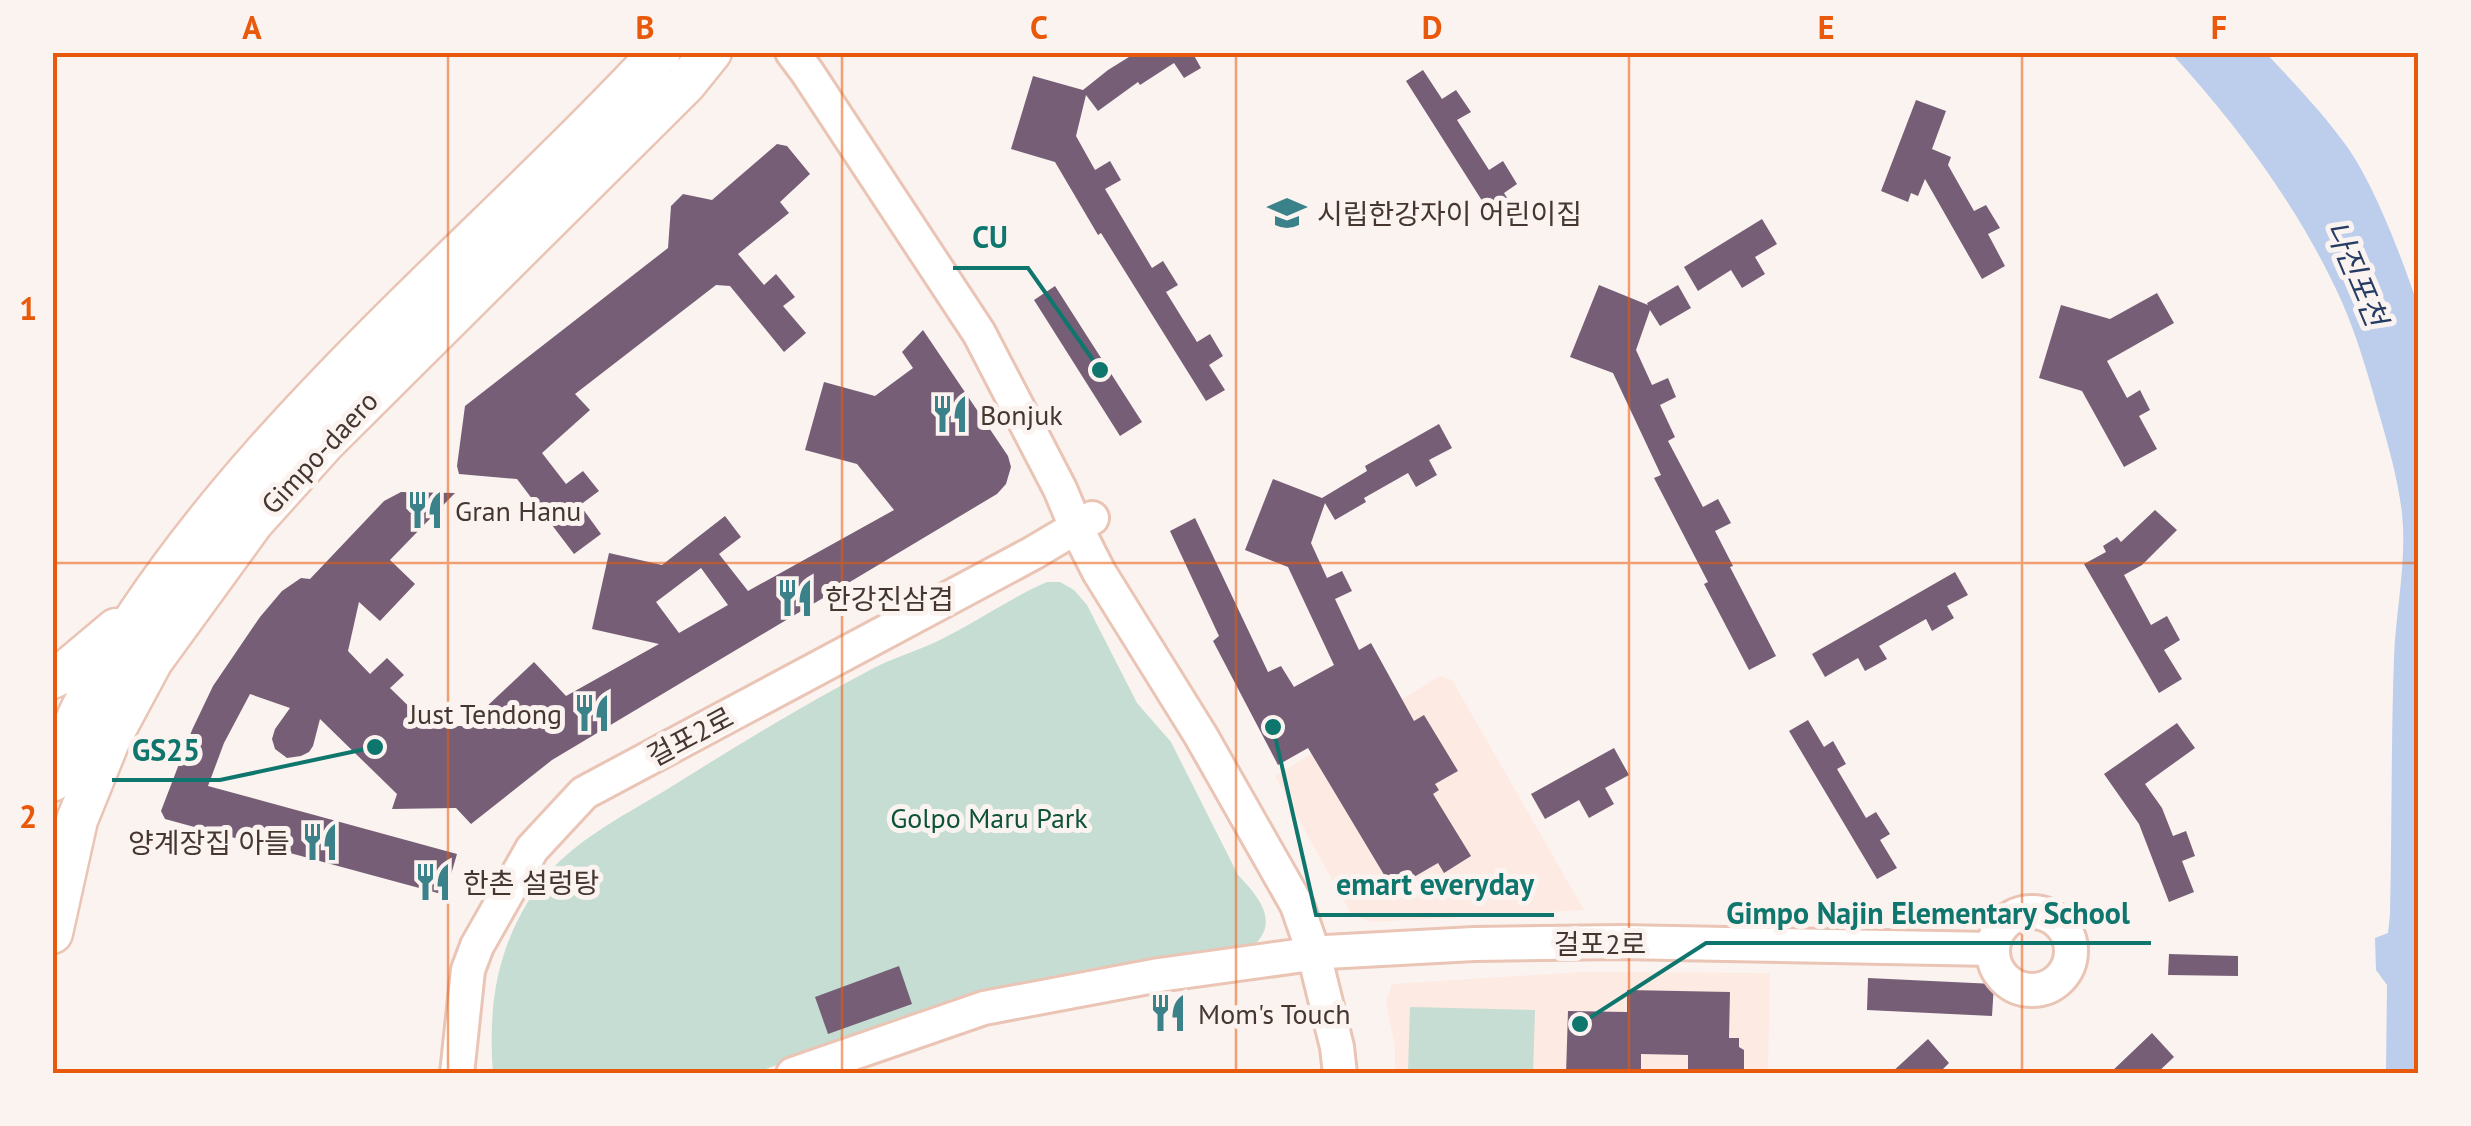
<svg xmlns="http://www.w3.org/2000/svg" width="2471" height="1126" font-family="'PT Sans','Noto Sans KR',sans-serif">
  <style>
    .built { fill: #fdeae2 }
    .green { fill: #c5ddd2 }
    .water { fill: #bcceec }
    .building { fill: #765f76; fill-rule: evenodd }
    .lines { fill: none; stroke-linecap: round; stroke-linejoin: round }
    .minor-casing { stroke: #eac4b5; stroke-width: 38 }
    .major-casing { stroke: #eac4b5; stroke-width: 45 }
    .minor { stroke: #fff; stroke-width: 32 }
    .major { stroke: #fff; stroke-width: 40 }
    .grid { fill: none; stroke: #e8590c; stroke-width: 2.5; stroke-opacity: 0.55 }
    .labels { text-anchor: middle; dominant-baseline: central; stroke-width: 10; stroke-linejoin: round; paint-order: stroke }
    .poi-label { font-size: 28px; fill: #453630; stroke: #fbf3f0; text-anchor: start }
    .street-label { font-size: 28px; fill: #453630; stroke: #fbf3f0 }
    .park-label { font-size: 28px; fill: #0e523b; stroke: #fbf3f0 }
    .water-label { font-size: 30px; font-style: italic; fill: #263c64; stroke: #fbf3f0 }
    .leader { fill: none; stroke: #0f766e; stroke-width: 4 }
    .callout-dot { fill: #0f766e; stroke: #fbf3f0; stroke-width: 4 }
    .callout-label { font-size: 30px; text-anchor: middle; font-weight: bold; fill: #0f766e; stroke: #fbf3f0; stroke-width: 10; stroke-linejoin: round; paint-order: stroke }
    .neatline { fill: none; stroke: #e8590c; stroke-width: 4 }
    .grid-label { font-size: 32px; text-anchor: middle; font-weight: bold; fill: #e8590c }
  </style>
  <rect width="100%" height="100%" fill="#fbf3f0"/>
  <path class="built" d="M1440,676l12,4 132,230 -212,12 -21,-8 -76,-138z
    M1583,972l187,1 -2,100h-373v-25l-9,-47 6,-17z"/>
  <path class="green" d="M1047,582h13l14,8 13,15 50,98 34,39 67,133c23,24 44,50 10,75l-410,94 -84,29 -261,1c-5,-69 3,-124 41,-182 30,-47 86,-74 132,-102 67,-42 134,-83 204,-120 22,-12 47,-19 70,-30 37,-18 70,-42 107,-58z
    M1410,1007l125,3 -2,63h-125z"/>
  <path class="water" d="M2171,53h95c28,30 58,61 82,95 28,41 54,110 70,158v767h-32l1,-88 -11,-15 -1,-32 13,-5 2,-18c2,-86 1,-172 4,-258 2,-48 13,-96 8,-144 -4,-33 -13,-65 -22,-96 -11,-39 -22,-78 -38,-115 -42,-93 -103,-175 -171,-249z"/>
  <path class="building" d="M1137,52h55l9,16 -17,10 -10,-15 -34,22 -2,-3 -40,29 -12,-16 -10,41 19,34 15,-9 11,19 -16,9 47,79 11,-7 15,24 -12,7 31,50 13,-8 13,22 -14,9 16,25 -19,11 -105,-168 -3,2 -43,-73 -44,-13 22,-73 50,14 25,-20z
    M1423,70l19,29 14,-9 15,22 -14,8 32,50 14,-9 14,23 -13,9 15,24 -19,12 -94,-148z
    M1916,100l30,11 -14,38 19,8 -3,8 26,46 12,-6 14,23 -12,6 17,32 -23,13 -57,-100 -7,17 -7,-3 -3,9 -27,-11z
    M777,144l10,2 23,28 -30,28 9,11 -51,41 26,31 12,-11 19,23 -12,9 23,27 -22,19 -54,-66 -14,-1 -141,109 15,16 -48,43 24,31 17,-13 16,20 -19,14 21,29 -27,20 -57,-75 -58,-5 -2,-8 8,-60 203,-158 3,-42 12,-12 29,6z
    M1762,219l15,25 -22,13 10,17 -23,14 -11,-18 -33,21 -14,-24z
    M1599,285l49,20 -1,-2 31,-18 13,23 -31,18 -10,-16 -14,40 16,35 16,-7 8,19 -16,8 15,32 -7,4 35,66 15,-8 13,24 -16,8 18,35 -3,1 46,89 -27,14 -45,-86 4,-2 -54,-104 7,-3 -48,-102 -43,-16z
    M1055,286l87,136 -22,14 -86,-136z
    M2157,293l17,30 -67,38 20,37 13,-8 10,20 -11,6 18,33 -33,18 -42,-76 -43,-13 22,-73 49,14z
    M923,330l85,126 3,11 -5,17 -9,10 -445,266 -81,64 -15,-16 -64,1 5,-15 -77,-75 -7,27 -4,6 -8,4 -14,2 -12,-9 -3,-10 3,-10 15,-21 -40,-14 -26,49 -16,43 249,68 -12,41 -280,-76 -4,-8 31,-81 21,-44 47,-69 22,-26 19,-13 9,1 74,-78 17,-9 54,1 -65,67 25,24 -35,37 -21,-19 -11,49 22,23 17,-16 17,17 -14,13 39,38h37l68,-64 32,34 93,-52 -67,-15 17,-76 53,12 63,-49 16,21 -22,17 29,37 146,-81 -37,-46 -52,-14 19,-68 51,14 38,-28 -11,-16zM701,568l27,37 -49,28 -23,-31z
    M1439,424l13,24 -23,12 8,15 -21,12 -8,-14 -44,25 2,4 -31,18 -10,-17 -14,40 16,35 15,-7 10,20 -17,8 24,51 12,-7 43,78 10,-6 34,56 -23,13 4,6 -6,4 38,62 -27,17 -6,-10 -31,18 -4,-6 -14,8 -81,-135 -30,17 -65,-124 6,-5 -49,-105 25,-13 73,154 13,-6 13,21 40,-22 -46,-98 -43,-17 28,-71 49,19 45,-27 -2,-5z
    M2155,510l22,20 -35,35 -18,10 27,50 16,-9 13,24 -16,10 18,29 -23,14 -75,-129 22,-12 -3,-6 14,-9 4,5z
    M1955,572l13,23 -21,11 7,12 -22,13 -6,-12 -47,27 8,13 -22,12 -7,-13 -33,19 -13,-23z
    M1808,720l16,27 9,-6 13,23 -9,5 29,49 10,-6 14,22 -10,6 17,28 -20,11 -88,-148z
    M2177,723l18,25 -50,36 17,24 11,28 13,-5 9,25 -13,5 12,31 -25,10 -30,-78 -35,-50z
    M1614,748l15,27 -24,13 9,16 -25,14 -10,-18 -34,19 -14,-25z
    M2169,954l69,2v20l-70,-1z
    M899,966l13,38 -84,30 -13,-37z
    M1868,978l126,6 -2,32 -125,-6z
    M1627,990l103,2 -1,46h10v9l5,3v24h-56v-19l-47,-1v20h-75l2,-63 59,1z
    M2152,1033l22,24 -18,17h-47z
    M1928,1039l21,24 -11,11h-48z"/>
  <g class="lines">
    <g class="minor-casing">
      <path id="minor" d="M792,52l15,20 172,261 81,156 16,38 23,45 102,164 96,169 17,49 23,93 3,27
        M1993 951a39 39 0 1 1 78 0a39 39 0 1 1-78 0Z
        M457,1074l11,-104 9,-24 55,-97 52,-56 449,-240 59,-35
        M793,1074l191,-66 175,-33 167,-23 148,-8 146,-2 373,7"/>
    </g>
    <g class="major-casing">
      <path id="major" d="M52,678l14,-7 50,-42
        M52,781c11,-26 19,-53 32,-77 137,-255 382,-443 576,-652
        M52,933l25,-113 32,-79 43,-80 101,-139 72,-80 361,-359 25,-31"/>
    </g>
    <use href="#minor" class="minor"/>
    <use href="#major" class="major"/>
  </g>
  <path class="grid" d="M448,52v1022M842,52v1022M1236,52v1022M1629,52v1022M2022,52v1022M52,563h2366"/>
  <defs>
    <g id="school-bare" transform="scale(3)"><path d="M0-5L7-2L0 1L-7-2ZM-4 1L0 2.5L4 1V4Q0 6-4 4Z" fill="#3a8189" stroke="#fbf3f0" stroke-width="2.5" paint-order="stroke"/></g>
    <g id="restaurant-bare" transform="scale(3)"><path d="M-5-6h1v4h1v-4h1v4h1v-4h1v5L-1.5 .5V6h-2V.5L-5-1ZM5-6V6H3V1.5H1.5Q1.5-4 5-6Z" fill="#3a8189" stroke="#fbf3f0" stroke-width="2.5" paint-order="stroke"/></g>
  </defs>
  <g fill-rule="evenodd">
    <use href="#school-bare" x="1287" y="213"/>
    <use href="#restaurant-bare" x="950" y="414"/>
    <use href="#restaurant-bare" x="425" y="510"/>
    <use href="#restaurant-bare" x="795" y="598"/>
    <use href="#restaurant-bare" x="592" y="713"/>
    <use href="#restaurant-bare" x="320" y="842"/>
    <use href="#restaurant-bare" x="433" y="882"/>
    <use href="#restaurant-bare" x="1168" y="1013"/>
  </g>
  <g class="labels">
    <g class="poi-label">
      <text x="1317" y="213">시립한강자이 어린이집</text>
      <text x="980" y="414">Bonjuk</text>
      <text x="455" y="510">Gran Hanu</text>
      <text x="825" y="598">한강진삼겹</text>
      <text x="562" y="713" text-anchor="end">Just Tendong</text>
      <text x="290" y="842" text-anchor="end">양계장집 아들</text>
      <text x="463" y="882">한촌 설렁탕</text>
      <text x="1198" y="1013">Mom's Touch</text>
    </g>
    <g class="street-label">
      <text transform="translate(319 452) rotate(-47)">Gimpo-daero</text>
      <text transform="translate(690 736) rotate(-28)">걸포2로</text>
      <text x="1600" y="943">걸포2로</text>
    </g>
    <g class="park-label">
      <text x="989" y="817">Golpo Maru Park</text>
    </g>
    <g class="water-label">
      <text transform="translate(2357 273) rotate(67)">나진포천</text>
    </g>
  </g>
  <path class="leader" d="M1100 370L1028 268H953M375 747L220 780H112M1273 727L1316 915H1554M1580 1024L1706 943H2151"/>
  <g class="callout-dot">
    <circle cx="1100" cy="370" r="10"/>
    <circle cx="375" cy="747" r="10"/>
    <circle cx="1273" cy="727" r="10"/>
    <circle cx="1580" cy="1024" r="10"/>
  </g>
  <g class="callout-label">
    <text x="990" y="248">CU</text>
    <text x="166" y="761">GS25</text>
    <text x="1435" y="895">emart everyday</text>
    <text x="1928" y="924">Gimpo Najin Elementary School</text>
  </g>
  <rect width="2471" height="1126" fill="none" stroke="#fbf3f0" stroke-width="110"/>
  <rect x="55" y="55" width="2361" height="1016" class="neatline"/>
  <g class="grid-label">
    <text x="252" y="39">A</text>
    <text x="645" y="39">B</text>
    <text x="1039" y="39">C</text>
    <text x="1432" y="39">D</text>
    <text x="1826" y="39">E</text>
    <text x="2219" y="39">F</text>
    <text x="28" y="320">1</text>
    <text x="28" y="828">2</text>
  </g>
</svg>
